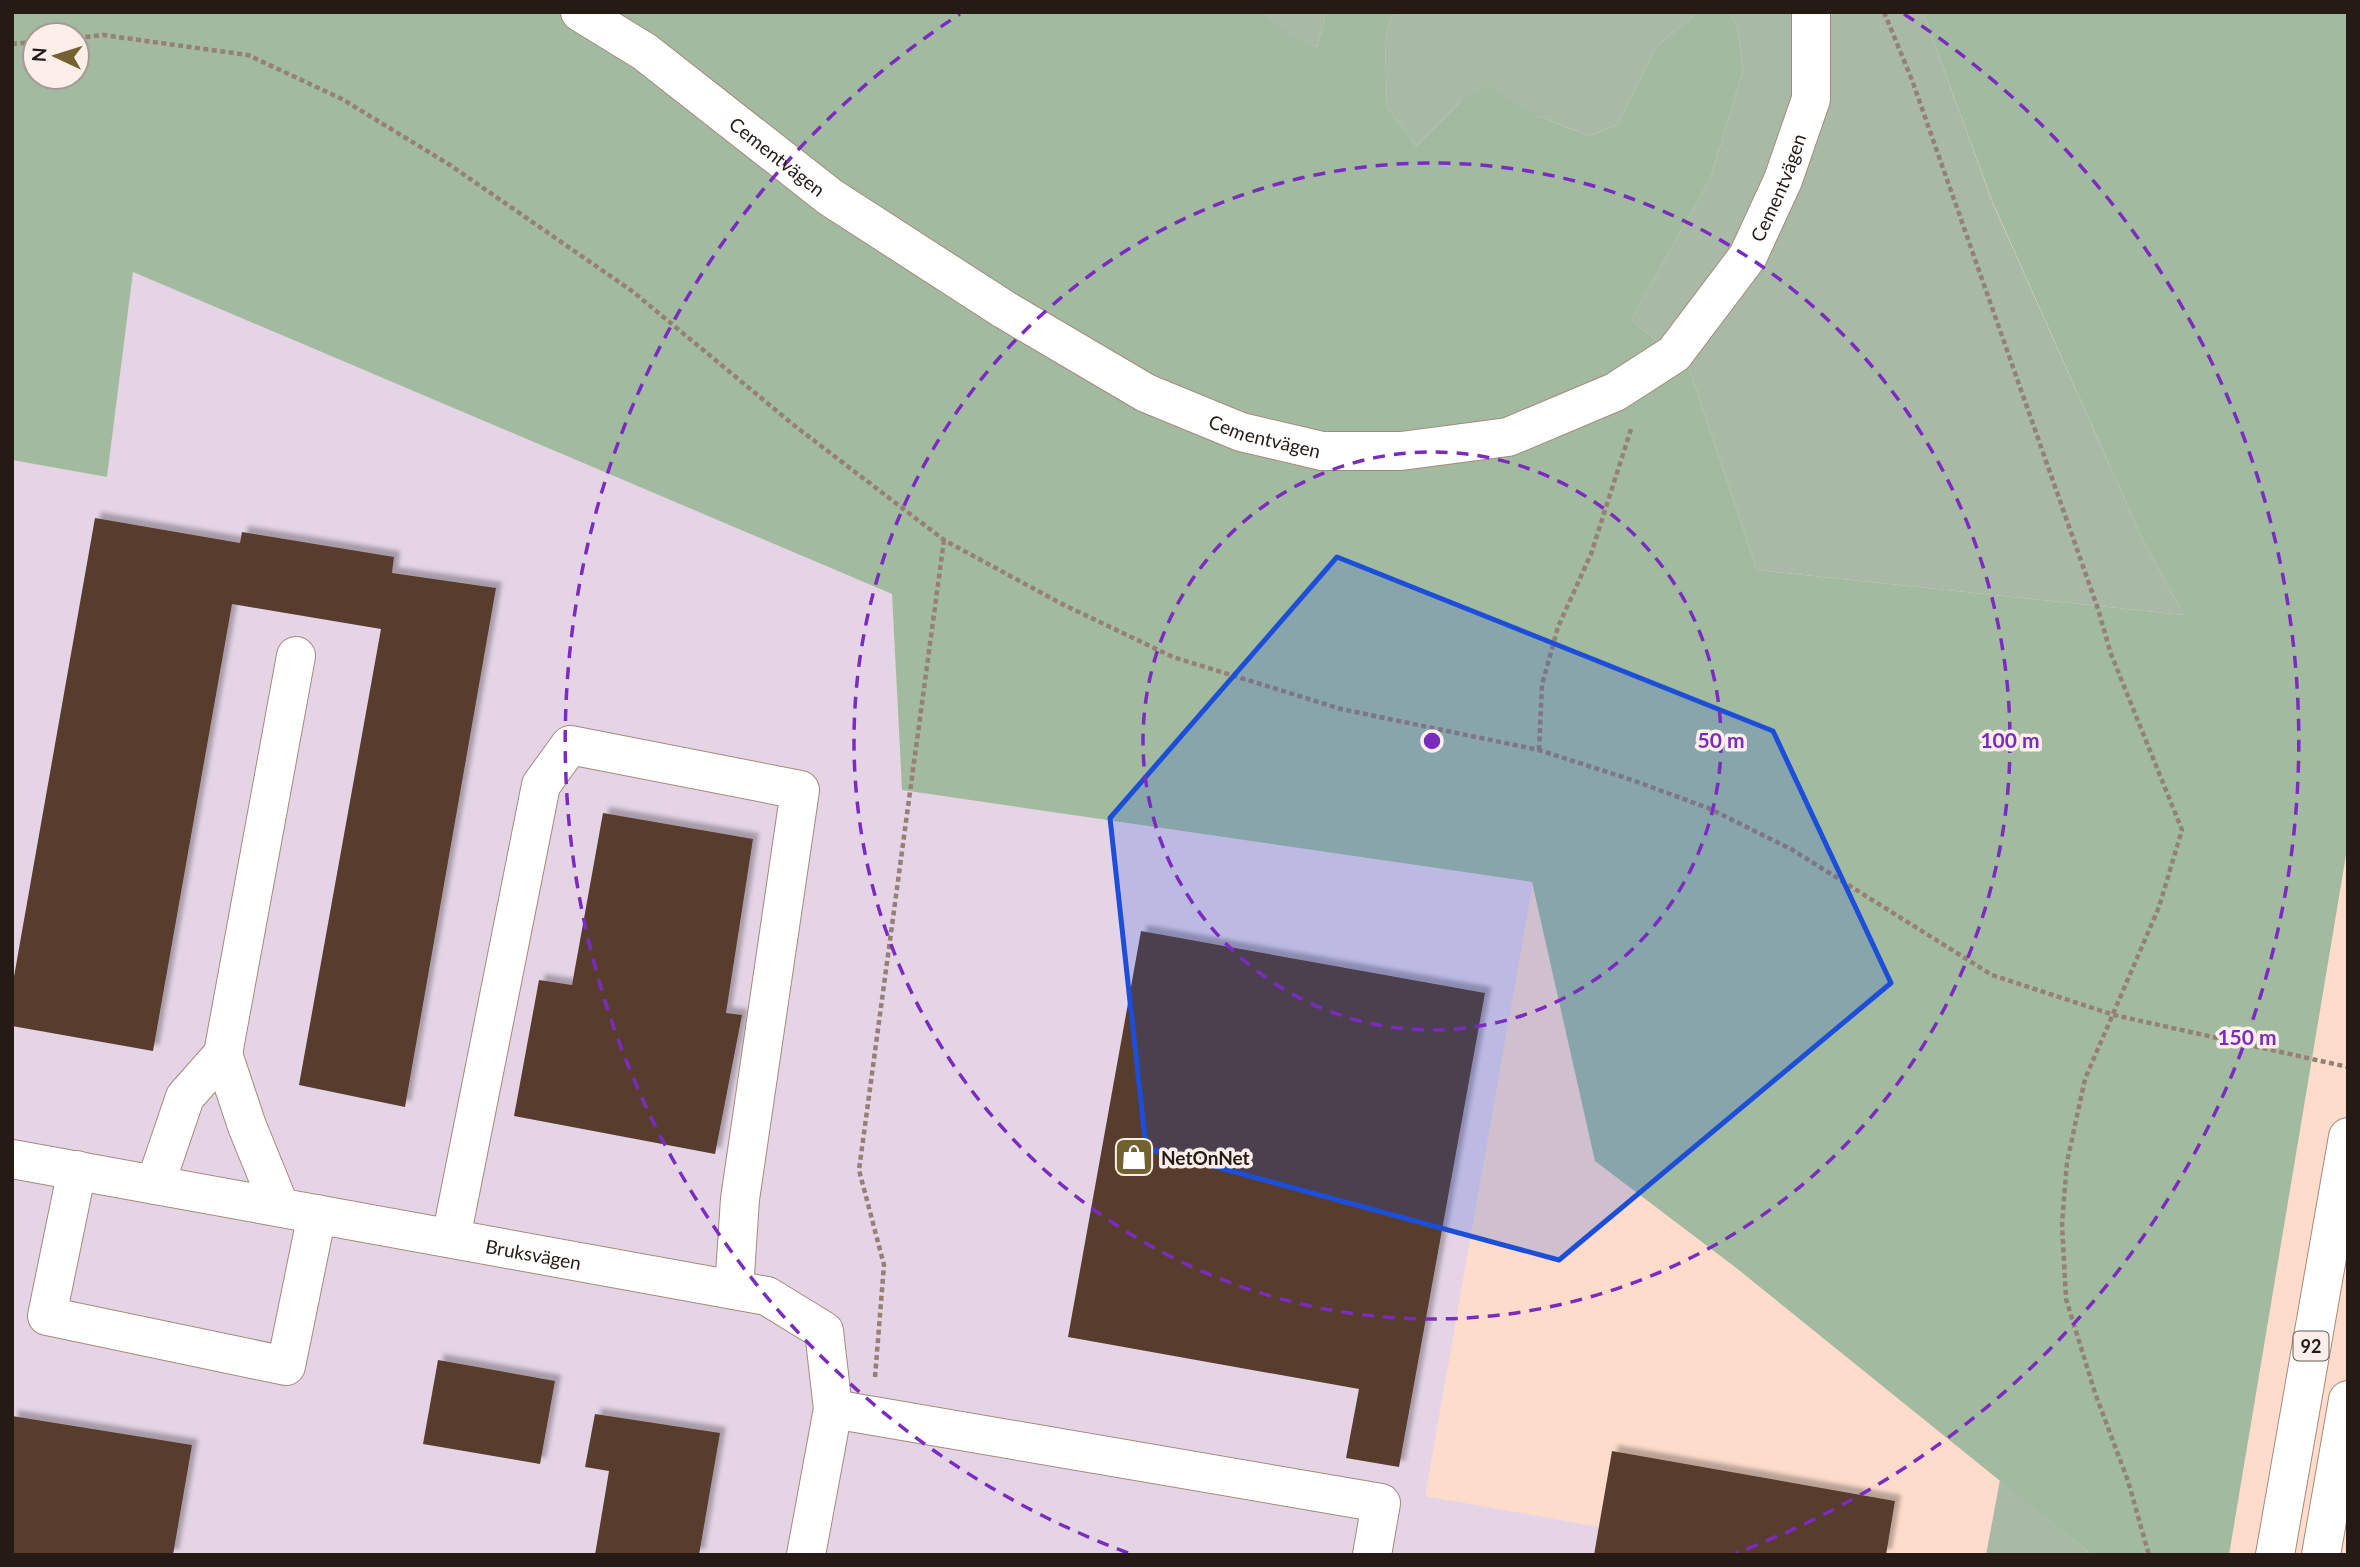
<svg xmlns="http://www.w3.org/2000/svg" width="2360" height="1567" font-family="Lato,sans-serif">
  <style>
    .commercial { fill: #e4d4e6 }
    .green { fill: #a8b9a6 }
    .forest { fill: #a2bba0; fill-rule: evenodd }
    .building { fill: #593c2d; filter: url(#shadow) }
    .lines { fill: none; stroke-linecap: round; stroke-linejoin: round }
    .minor-casing { stroke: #a7897a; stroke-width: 40 }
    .highway-casing { stroke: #a7897a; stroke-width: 40 }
    .path { stroke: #967f74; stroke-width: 4.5; stroke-dasharray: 5 3.5; stroke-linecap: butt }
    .minor { stroke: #fff; stroke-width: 38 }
    .highway { stroke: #fff; stroke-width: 38 }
    .marked { fill: #1d4ed8; fill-opacity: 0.2; stroke: #1d4ed8; stroke-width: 5; stroke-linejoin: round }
    .ring { fill: none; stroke: #7b2cbf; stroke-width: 3.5; stroke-dasharray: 12 9 }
    .labels { text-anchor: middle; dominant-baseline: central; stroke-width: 7; stroke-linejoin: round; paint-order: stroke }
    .shield { fill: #fceee8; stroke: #665a54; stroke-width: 2 }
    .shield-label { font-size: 18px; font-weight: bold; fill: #251a14 }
    .street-label { font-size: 19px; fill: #251a14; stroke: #fceee8 }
    .poi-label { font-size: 19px; font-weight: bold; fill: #251a14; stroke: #fceee8; text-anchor: start }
    .centre { fill: #7b2cbf; stroke: #fceee8; stroke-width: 3.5 }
    .ring-label { font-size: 21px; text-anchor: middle; font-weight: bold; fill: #7b2cbf; stroke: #fceee8; stroke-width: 7; stroke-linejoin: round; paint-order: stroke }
  </style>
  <defs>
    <filter id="shadow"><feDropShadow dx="6" dy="-6" stdDeviation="2" flood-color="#0004"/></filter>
  </defs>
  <rect width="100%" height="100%" fill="#fddccc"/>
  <path class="commercial" d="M133,272l759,322 10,196 631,92 -108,614 332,59h-1745v-1095l95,17z"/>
  <path class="green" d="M1262,12h64l-9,35 -18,-5z
    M1393,12h305l-42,35 -39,78 -28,11 -51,-20 -76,-16 -46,46 -29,-39 -2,-67z
    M1728,12h195l70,192 149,334 42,77 -427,-45 -69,-204 -57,-46 79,-141 33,-108 -6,-46z
    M2000,1480l92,75h-106z"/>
  <path class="forest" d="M12,12h1250l37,29 18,6 9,-35h67l-8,28 2,67 29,39 46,-46 24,-14 52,30 51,20 28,-11 39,-78 42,-35h30l9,13 6,46 -33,108 -79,141 57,46 69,204 427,45 -42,-77 -149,-335 -70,-191h425v831l-119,712h-137l-357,-288 -140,-106 -63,-279 -630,-92 -10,-196 -759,-322 -26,205 -95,-17zM35,35h42v42h-42z"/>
  <path class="building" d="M95,518l145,25 2,-11 152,25 -2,16 104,15 -91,519 -106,-22 82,-456 -149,-25 -79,447 -141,-25v-38z
    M603,813l150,26 -27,174 16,2 -27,139 -201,-38 25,-136 33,5z
    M1141,931l344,62 -86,474 -53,-9 13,-69 -291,-52z
    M438,1360l117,21 -15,83 -117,-20z
    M595,1414l125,19 -21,122h-104l14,-84 -24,-4z
    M12,1416l180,29 -19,110h-161z
    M1612,1451l283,50 -9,54h-292z"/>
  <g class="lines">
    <g class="minor-casing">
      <g id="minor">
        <path id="s1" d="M580,12l65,40 185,145 175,113 141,83 95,39 81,19h79l107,-14 107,-45 59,-38 74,-98 35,-76 28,-81v-87"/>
        <path d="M223,1054l73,-398"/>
        <path id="s2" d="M12,1159l755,137 57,35 9,78 -27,146"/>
        <path d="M77,1170l-30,146 239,50 31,-152"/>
        <path d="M155,1185l30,-88 38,-43 24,72 33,81"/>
        <path d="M451,1238l90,-453 29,-40 230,45 -60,409 -6,91"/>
        <path d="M833,1409l548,94 -9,52"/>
      </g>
    </g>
    <g class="highway-casing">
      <path id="highway" d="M2275,1555l73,-418
        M2321,1555l27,-155"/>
    </g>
    <path class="path" d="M1884,12l28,68 186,529 13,45 71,176 -23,77 -74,172 -18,83 -5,62 4,75 29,94 33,88 21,74
      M77,38l26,-3 145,20 94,44 108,66 182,126 163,135 149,114 118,64 111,53 168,52 198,41 93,30 76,28 83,41 201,126 122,40 234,52
      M12,44l23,-2
      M1539,750l3,-65 16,-58 33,-73 41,-128
      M875,1377l9,-112 -25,-95 85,-630"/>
    <use href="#minor" class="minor"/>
    <use href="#highway" class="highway"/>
  </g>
  <path class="marked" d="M1337,557l436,174 118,252 -332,277 -413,-112 -36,-330z"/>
  <g class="ring">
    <circle cx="1432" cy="741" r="289"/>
    <circle cx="1432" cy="741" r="578"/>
    <path d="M1128 1553A867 867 0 0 1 960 14M1904 14A867 867 0 0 1 1736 1553"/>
  </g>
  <defs>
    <g id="shop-square" transform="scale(2.0125)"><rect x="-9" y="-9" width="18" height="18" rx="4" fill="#746130" stroke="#fceee8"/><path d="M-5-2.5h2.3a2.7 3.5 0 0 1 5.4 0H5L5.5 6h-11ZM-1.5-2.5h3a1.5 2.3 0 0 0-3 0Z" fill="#fff"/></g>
  </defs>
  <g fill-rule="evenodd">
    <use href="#shop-square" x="1134" y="1157"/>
  </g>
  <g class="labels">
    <rect class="shield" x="2293.5" y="1331.5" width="35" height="29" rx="5"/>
    <g class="shield-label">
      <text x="2311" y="1346">92</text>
    </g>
    <g class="street-label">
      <text stroke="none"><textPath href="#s1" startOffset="245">Cementvägen</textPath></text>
      <text stroke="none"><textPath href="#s1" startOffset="1440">Cementvägen</textPath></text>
      <text stroke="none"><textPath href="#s1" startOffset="810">Cementvägen</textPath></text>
      <text stroke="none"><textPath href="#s2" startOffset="530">Bruksvägen</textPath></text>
    </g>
    <g class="poi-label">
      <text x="1161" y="1157">NetOnNet</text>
    </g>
  </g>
  <circle cx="1432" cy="741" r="10" class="centre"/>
  <g class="ring-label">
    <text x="1721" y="748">50 m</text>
    <text x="2010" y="748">100 m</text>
    <text x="2247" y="1045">150 m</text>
  </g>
  <rect width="2360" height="1567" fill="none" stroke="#251a14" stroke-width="28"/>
  <g transform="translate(56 56) rotate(274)"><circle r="33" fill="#fceee8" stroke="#a69993" stroke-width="2"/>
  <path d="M0-5L12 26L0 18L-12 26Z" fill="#746130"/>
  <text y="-10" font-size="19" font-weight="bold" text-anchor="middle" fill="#251a14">N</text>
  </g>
</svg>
